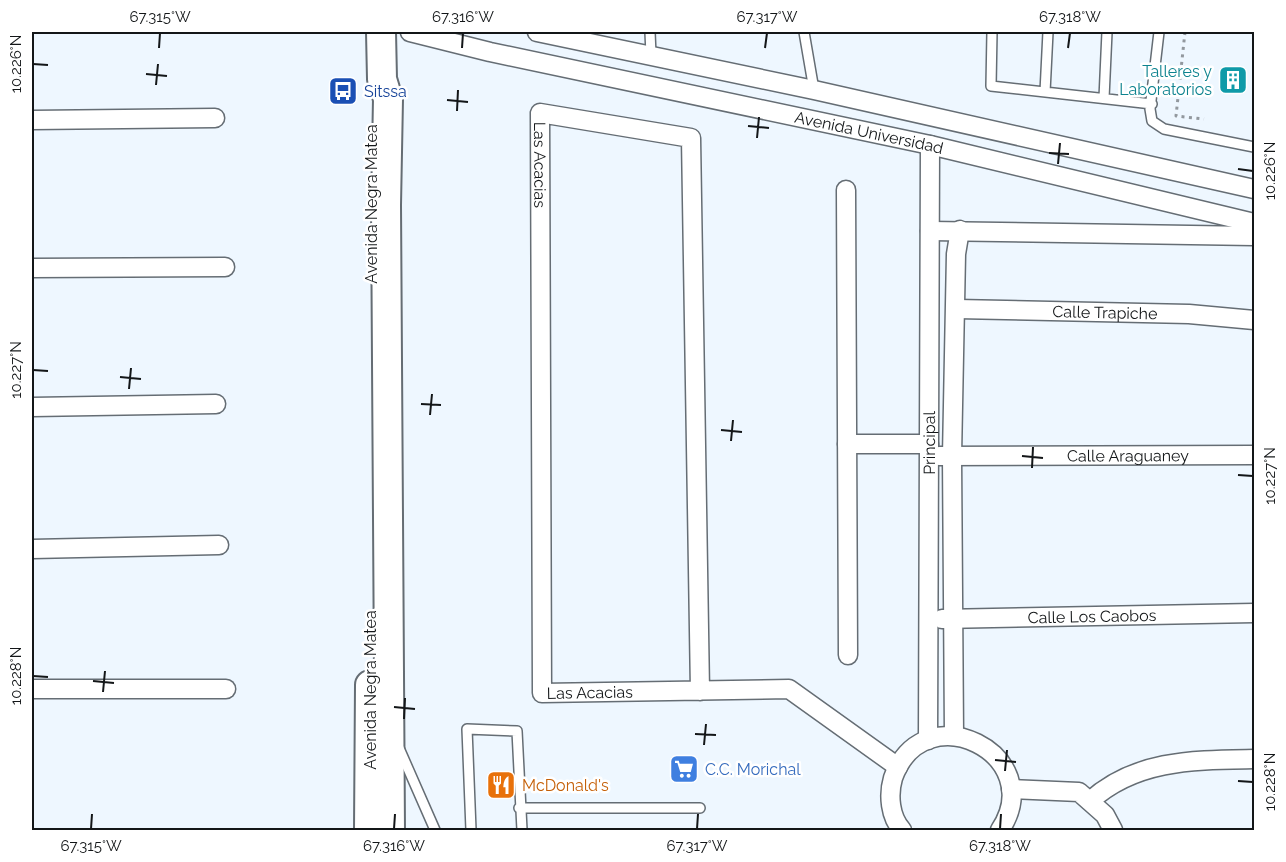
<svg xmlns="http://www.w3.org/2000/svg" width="1286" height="862" font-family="Raleway,sans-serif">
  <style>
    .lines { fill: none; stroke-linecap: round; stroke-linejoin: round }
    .lane-casing { stroke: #656d74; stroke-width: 12 }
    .street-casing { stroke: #656d74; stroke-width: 21 }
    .primary-casing { stroke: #656d74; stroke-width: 32 }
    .path { stroke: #92989e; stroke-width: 3; stroke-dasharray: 3 4.5; stroke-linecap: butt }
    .lane { stroke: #fff; stroke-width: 9 }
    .street { stroke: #fff; stroke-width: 18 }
    .primary { stroke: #fff; stroke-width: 28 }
    .ticks { fill: none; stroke: #131618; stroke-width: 2 }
    .labels { text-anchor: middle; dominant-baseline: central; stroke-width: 5; stroke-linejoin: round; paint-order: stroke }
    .culture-label { font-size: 16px; fill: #0d838f; stroke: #fff; text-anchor: end }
    .transit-label { font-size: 16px; fill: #164399; stroke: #fff; text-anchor: start }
    .street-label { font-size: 16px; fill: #131618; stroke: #fff }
    .shop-label { font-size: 16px; fill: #366cbe; stroke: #fff; text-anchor: start }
    .food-label { font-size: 16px; fill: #c56008; stroke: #fff; text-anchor: start }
    .neatline { fill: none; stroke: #131618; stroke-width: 2 }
    .ticks-label { font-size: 15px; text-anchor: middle; fill: #131618 }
  </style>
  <rect width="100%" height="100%" fill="#eef7ff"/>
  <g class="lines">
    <g class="lane-casing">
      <path id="lane" d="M650,32l1,23
        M804,32l10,58
        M992,32l-1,54 161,18
        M1159,32l-9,77 2,12 12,8 90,18
        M1045,92l3,-60
        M1104,98l3,-66
        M399,748l36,82
        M519,808h181
        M471,830l-4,-101 50,2 5,99"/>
    </g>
    <g class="street-casing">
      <g id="street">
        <path id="s1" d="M410,32l80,20 440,93 324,78"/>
        <path d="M537,32l277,58 440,99"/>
        <path d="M32,120l183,-2"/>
        <path d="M846,190l2,465"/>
        <path d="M930,231l324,5"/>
        <path d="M32,268l193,-1"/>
        <path id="s2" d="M957,309l232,5 65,6"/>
        <path d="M32,407l184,-3"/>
        <path d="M847,444h82"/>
        <path id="s3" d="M939,456l315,-1"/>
        <path d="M32,549l187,-4"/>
        <path id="s4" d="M942,619l312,-6"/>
        <path d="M32,689h194"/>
        <path id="s5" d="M700,691l-9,-553 -151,-25 2,580 247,-4 109,78"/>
        <path d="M954,736l-2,-280 4,-202 4,-24"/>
        <path id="s6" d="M928,740l2,-595"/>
        <path d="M1011,789l68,3 26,23 8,15"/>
        <path d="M1090,801c46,-42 106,-41 164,-42"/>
        <path d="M902,830c-12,-13 -14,-35 -9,-52 31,-87 157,-23 107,52"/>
      </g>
    </g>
    <g class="primary-casing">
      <path id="primary" d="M381,32l1,47 6,20 -2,106 4,625
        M369,830l1,-145"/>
    </g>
    <path class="path" d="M1185,32l-9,84 28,3"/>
    <use href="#lane" class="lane"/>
    <use href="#street" class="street"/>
    <use href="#primary" class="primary"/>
  </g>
  <path class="ticks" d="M159,48l1,-15M462,48l1,-15M765,48l2,-15M1068,48l2,-15M33,64l15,1M146,74l21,2M156,85l2,-21M447,100l21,2M457,111l1,-21M748,126l21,2M757,138l2,-21M1049,153l20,1M1058,164l2,-21M1238,169l15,2M33,370l15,1M120,377l21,2M129,389l2,-21M421,404l20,1M430,415l2,-21M721,430l21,2M731,441l2,-21M1022,456l21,2M1032,468l1,-21M1238,475l15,1M33,676l15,1M93,681l21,2M103,692l2,-21M394,707l21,2M404,719l1,-21M695,734l21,1M704,745l2,-21M995,760l21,2M1005,771l2,-21M1238,781l15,1M91,829l1,-15M394,829l1,-15M697,829l1,-15M1000,829l1,-15"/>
  <defs>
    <g id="building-square" transform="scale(1.5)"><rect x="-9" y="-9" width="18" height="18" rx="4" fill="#0f9aa8" stroke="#fff"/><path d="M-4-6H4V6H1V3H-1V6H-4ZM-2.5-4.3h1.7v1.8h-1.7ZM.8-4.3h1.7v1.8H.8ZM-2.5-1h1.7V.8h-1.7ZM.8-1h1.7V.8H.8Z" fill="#fff"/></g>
    <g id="bus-square" transform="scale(1.5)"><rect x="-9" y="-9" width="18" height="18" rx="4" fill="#1a4fb4" stroke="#fff"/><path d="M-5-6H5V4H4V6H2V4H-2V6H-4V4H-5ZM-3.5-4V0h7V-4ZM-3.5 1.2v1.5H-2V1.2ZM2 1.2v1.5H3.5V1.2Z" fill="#fff"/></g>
    <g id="supermarket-square" transform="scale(1.5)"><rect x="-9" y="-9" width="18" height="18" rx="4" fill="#3f7fe0" stroke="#fff"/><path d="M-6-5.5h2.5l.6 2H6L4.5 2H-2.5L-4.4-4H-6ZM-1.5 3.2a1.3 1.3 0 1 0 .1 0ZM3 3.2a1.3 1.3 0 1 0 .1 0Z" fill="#fff"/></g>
    <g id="restaurant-square" transform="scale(1.5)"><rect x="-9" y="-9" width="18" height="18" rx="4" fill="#e8710a" stroke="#fff"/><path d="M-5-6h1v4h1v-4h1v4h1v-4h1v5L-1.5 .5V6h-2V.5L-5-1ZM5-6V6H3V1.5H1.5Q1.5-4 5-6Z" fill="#fff"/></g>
  </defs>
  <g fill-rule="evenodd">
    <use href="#building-square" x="1233" y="80"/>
    <use href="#bus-square" x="343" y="91"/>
    <use href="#supermarket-square" x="684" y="769"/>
    <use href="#restaurant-square" x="501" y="785"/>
  </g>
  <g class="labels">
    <g class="culture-label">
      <text x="1212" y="71">Talleres y<tspan x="1212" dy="18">Laboratorios</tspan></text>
    </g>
    <g class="transit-label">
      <text x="364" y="91">Sitssa</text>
    </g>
    <g class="street-label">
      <text stroke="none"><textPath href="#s1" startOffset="470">Avenida Universidad</textPath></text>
      <text stroke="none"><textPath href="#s5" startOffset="758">Las Acacias</textPath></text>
      <text transform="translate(371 204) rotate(-90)">Avenida Negra Matea</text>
      <text stroke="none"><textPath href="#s2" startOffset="148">Calle Trapiche</textPath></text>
      <text stroke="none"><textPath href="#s6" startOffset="297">Principal</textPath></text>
      <text stroke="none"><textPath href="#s3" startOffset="189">Calle Araguaney</textPath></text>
      <text stroke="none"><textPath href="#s4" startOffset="150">Calle Los Caobos</textPath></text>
      <text transform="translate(370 690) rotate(-90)">Avenida Negra Matea</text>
      <text stroke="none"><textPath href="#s5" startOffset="1334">Las Acacias</textPath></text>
    </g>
    <g class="shop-label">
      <text x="705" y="769">C.C. Morichal</text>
    </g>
    <g class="food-label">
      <text x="522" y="785">McDonald's</text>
    </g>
  </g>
  <rect width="1286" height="862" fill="none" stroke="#ffffff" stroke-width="66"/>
  <rect x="33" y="33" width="1220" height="796" class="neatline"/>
  <g class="ticks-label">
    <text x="160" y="22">67.315°W</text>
    <text x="463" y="22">67.316°W</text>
    <text x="767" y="22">67.317°W</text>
    <text x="1070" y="22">67.318°W</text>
    <text transform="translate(16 64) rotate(-90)" y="5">10.226°N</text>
    <text transform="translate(1270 171) rotate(-90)" y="5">10.226°N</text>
    <text transform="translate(16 370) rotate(-90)" y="5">10.227°N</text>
    <text transform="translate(1270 476) rotate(-90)" y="5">10.227°N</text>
    <text transform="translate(16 676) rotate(-90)" y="5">10.228°N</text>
    <text transform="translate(1270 782) rotate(-90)" y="5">10.228°N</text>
    <text x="91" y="851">67.315°W</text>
    <text x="394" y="851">67.316°W</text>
    <text x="697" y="851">67.317°W</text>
    <text x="1000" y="851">67.318°W</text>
  </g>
</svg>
